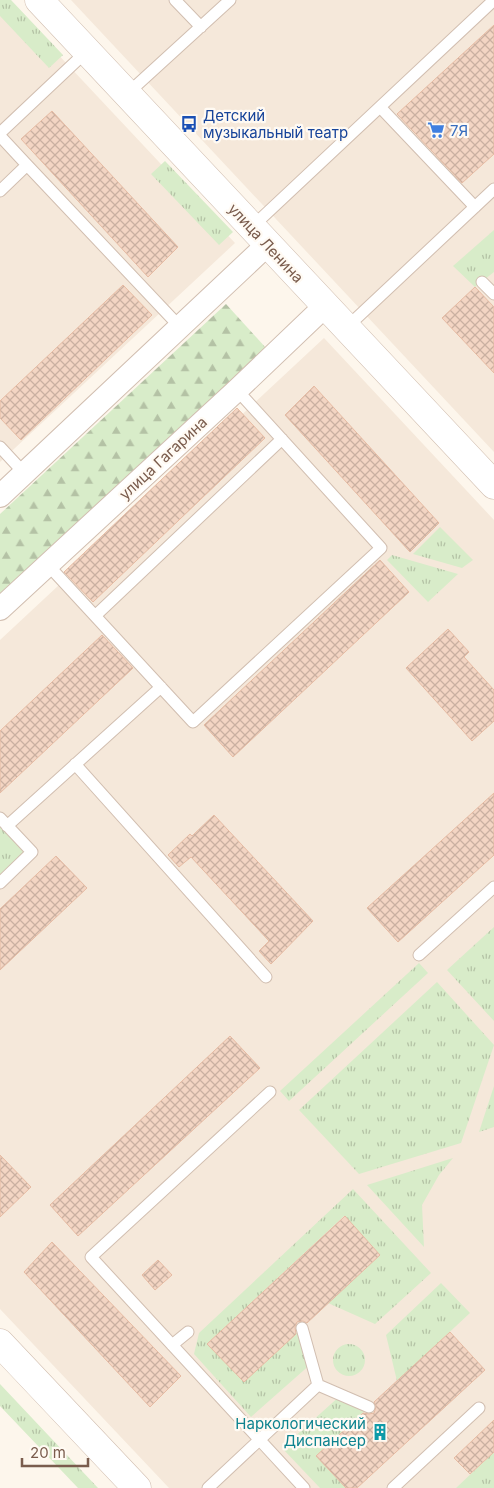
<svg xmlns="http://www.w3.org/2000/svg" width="494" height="1488" font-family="Inter,sans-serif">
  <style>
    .residential { fill: #f5e8da }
    .grass { fill: url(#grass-tufts) }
    .forest { fill: url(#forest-firs) }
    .building { fill: url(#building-cross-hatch); stroke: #e6bba3 }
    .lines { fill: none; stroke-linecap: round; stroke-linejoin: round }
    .service-casing { stroke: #d1beb0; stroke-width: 13 }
    .minor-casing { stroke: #d1beb0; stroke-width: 24 }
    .tertiary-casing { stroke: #d1beb0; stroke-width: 29 }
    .service { stroke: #fff; stroke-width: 11 }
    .minor { stroke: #fff; stroke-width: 22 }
    .tertiary { stroke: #fff; stroke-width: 28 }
    .labels { text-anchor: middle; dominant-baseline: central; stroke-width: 4.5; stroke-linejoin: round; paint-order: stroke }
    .transit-label { font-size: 15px; fill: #164399; stroke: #fffaf3; text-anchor: start }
    .shop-label { font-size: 15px; fill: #366cbe; stroke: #fffaf3; text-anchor: start }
    .street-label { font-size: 15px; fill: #7a5c4d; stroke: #fffaf3 }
    .culture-label { font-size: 15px; fill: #0d838f; stroke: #fffaf3; text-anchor: end }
  </style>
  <defs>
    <pattern id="grass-tufts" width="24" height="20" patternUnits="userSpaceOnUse" patternTransform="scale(1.25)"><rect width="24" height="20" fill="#d8ecc9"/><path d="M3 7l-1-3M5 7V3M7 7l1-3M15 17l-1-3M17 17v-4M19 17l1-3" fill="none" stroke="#b4c2a5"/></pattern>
    <pattern id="forest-firs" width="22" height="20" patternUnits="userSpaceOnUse" patternTransform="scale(1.25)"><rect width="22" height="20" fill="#d8ecc9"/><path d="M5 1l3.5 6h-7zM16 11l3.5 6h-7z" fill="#b4c2a5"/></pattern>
    <pattern id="building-cross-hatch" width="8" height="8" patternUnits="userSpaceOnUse" patternTransform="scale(1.25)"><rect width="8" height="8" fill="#f3d5c3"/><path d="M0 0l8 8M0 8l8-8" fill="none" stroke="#cab0a1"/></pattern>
  </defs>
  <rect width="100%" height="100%" fill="#fdf6ec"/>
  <path class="residential" d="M0,0h7l228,243 -235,219z
    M71,0h423v452z
    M324,338l170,182v968h-325l-169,-179v-669z"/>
  <path class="grass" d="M0,0h11l52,55 -14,13 -49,-52z
    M165,161l68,71 -14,13 -68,-71z
    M494,230v42l-19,15 -22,-21z
    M440,527l33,33 -11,8 -49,-14z
    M392,555l66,19 -30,28 -41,-42z
    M0,823l27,29 -27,25z
    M494,927v94l-47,-51z
    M419,963l9,10 -139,128 -9,-10z
    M437,982l57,63 -33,98 -102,31 -60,-64z
    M494,1086v41l-15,5z
    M453,1158l-14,17 -17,30 2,42 -57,-62z
    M353,1189l78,84 -56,51 -47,-21 52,-48 -36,-39 -136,127 36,39 58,-54 10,35 -61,54 -57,-63 5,-21z
    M441,1283l29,30 -73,68 -11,-46z
    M333 1360a16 16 0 1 1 32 0a16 16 0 1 1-32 0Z
    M0,1384l98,104h-20l-78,-82z
    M341,1395l28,12 -53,49 30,32h-26l-38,-40z
    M494,1452v36h-38z"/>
  <path class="forest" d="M226,304l40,44 -266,247v-81z"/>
  <path class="building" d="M494,25v129l-32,29 -65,-69z
    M52,111l126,136 -30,30 -127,-138z
    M123,285l29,30 -131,125 -21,-22v-17z
    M475,287l19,20v66l-52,-55z
    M314,386l125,137 -29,29 -125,-137z
    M237,408l28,30 -172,164 -29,-30z
    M380,560l29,32 -176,165 -29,-32z
    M448,629l21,23 -5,5 30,33v31l-22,20 -66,-73z
    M102,635l31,33 -133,125v-62z
    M494,793v62l-96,87 -31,-34z
    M214,815l99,106 -42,43 -12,-13 10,-10 -78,-84 -12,10 -11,-12 22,-21 2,2z
    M56,856l31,32 -87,82v-61z
    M230,1036l30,32 -182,168 -28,-31z
    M0,1155l31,32 -31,30z
    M345,1216l35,39 -73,68 -4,-2 -6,1 -2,5 1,7 -52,48 -37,-38z
    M52,1242l129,134 -31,31 -126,-135z
    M158,1260l14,15 -17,15 -13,-15z
    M450,1332l35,38 -128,118h-11l-30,-32 47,-43 6,1 5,-1 2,-6 -2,-5z
    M494,1420v32l-24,22 -16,-16z"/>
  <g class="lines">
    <g class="service-casing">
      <path id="service" d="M175,0l26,27
        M127,94l103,-94
        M380,107l95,100
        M0,133l87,-82
        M0,136l27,29 153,162
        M0,191l27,-26
        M252,227l242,-227
        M482,282l12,12
        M346,328l148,-139
        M0,447l25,27
        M48,565l145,157 188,-174 -144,-158
        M95,616l187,-177
        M75,764l191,213
        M0,818l32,34 -32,31
        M7,826l154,-139
        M419,955l75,-68
        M270,1092l-179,165 213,231
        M302,1328l16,57
        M172,1345l16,-13
        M208,1488l110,-103 51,22
        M393,1488l86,-80"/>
    </g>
    <g class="minor-casing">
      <path id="minor" d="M0,496l268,-252
        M0,609l237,-219 88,-84"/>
    </g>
    <g class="tertiary-casing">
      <path id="tertiary" d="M39,0l455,485
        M0,1343l137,145"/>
    </g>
    <use href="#service" class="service"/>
    <use href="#minor" class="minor"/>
    <use href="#tertiary" class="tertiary"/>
  </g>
  <defs>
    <g id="bus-bare" transform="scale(1.35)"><path d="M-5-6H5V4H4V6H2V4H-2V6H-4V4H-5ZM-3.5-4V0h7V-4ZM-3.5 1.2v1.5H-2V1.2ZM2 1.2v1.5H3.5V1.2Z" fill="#1a4fb4" stroke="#fffaf3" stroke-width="2.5" paint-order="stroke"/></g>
    <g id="supermarket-bare" transform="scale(1.35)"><path d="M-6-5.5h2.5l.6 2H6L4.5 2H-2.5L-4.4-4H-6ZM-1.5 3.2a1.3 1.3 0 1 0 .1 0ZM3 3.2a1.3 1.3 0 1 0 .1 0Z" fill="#3f7fe0" stroke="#fffaf3" stroke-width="2.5" paint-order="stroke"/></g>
    <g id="building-bare" transform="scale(1.35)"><path d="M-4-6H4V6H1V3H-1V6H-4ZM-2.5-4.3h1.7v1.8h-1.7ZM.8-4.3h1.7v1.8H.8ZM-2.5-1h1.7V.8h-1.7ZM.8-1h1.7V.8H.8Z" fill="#0f9aa8" stroke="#fffaf3" stroke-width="2.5" paint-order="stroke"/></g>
  </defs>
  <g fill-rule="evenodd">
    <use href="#bus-bare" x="189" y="124"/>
    <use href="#supermarket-bare" x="436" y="130"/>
    <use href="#building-bare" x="380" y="1432"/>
  </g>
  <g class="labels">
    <g class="transit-label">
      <text x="203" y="115">Детский<tspan x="203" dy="17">музыкальный театр</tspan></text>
    </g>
    <g class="shop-label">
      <text x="450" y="130">7Я</text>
    </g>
    <g class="street-label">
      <text transform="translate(266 243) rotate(47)">улица Ленина</text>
      <text transform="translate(163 458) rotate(-43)">улица Гагарина</text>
    </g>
    <g class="culture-label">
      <text x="366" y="1423">Наркологический<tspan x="366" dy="17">Диспансер</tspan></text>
    </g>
  </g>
  <path d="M22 1458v8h66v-8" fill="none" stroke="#7a5c4d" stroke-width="2.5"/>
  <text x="30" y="1458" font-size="15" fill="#7a5c4d" stroke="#fffaf3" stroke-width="4" paint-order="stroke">20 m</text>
</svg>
